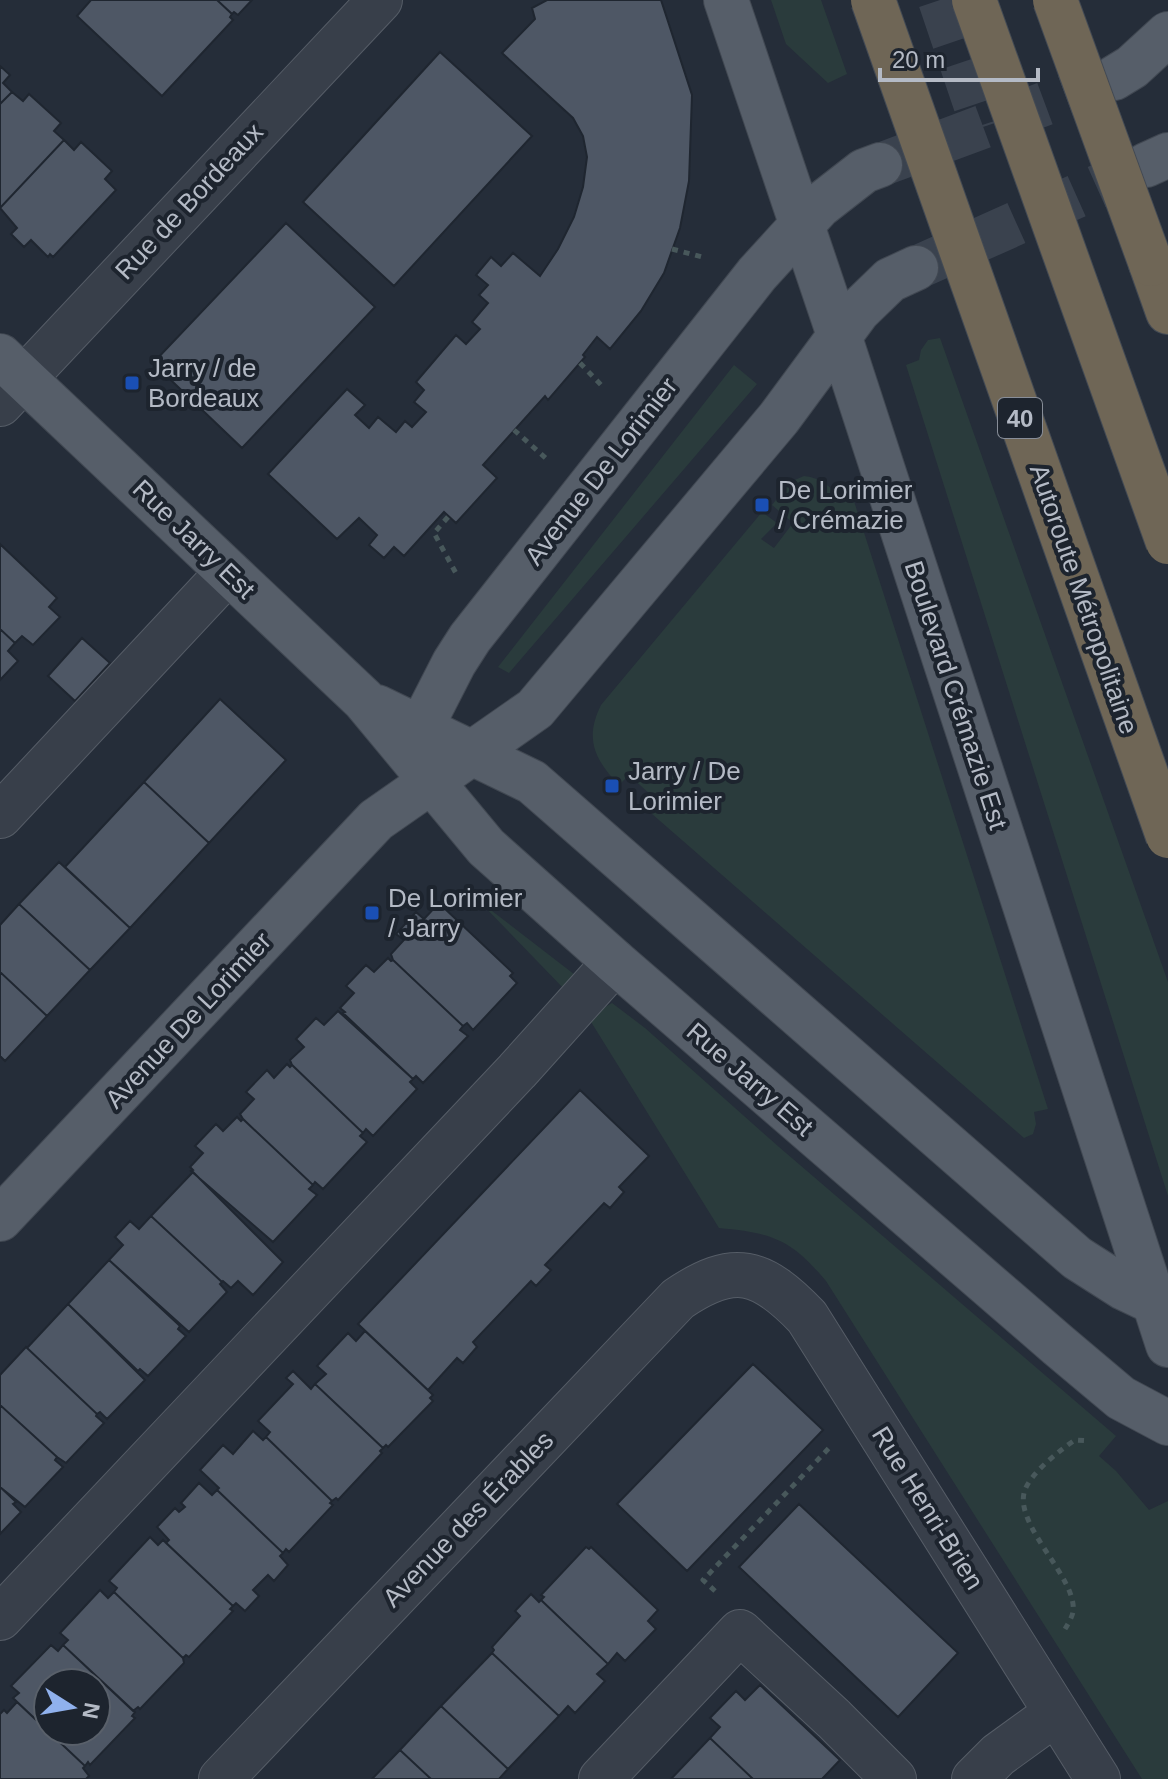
<svg xmlns="http://www.w3.org/2000/svg" width="1168" height="1779" font-family="Helvetica,sans-serif">
  <style>
    .green { fill: #2a3b3c }
    .building { fill: #4e5765; stroke: #1f2630; stroke-width: 2; fill-rule: evenodd }
    .lines { fill: none; stroke-linecap: round; stroke-linejoin: round }
    .minor-tunnel { stroke: #3a424e; stroke-width: 44; stroke-dasharray: 44 22; stroke-linecap: butt }
    .major-tunnel { stroke: #3a424e; stroke-width: 44; stroke-dasharray: 44 22; stroke-linecap: butt }
    .minor-casing { stroke: #565d67; stroke-width: 46 }
    .major-casing { stroke: #414852; stroke-width: 46 }
    .highway-casing { stroke: #434a54; stroke-width: 46 }
    .path { stroke: #48585b; stroke-width: 5; stroke-dasharray: 6 6; stroke-linecap: butt }
    .minor { stroke: #383f4a; stroke-width: 44 }
    .major { stroke: #565e69; stroke-width: 44 }
    .highway { stroke: #6f6656; stroke-width: 44 }
    .highway-bridge-casing { stroke: #434a54; stroke-width: 46; stroke-linecap: butt }
    .highway-bridge { stroke: #6f6656; stroke-width: 44 }
    .transit-dot { fill: #1a4fb4; stroke: #1d242e; stroke-width: 3 }
    .labels { text-anchor: middle; dominant-baseline: central; stroke-width: 8; stroke-linejoin: round; paint-order: stroke }
    .shield { fill: #1d242e; stroke: #878d98; stroke-width: 2 }
    .shield-label { font-size: 24px; font-weight: bold; fill: #b4bac5 }
    .street-label { font-size: 26px; fill: #b4bac5; stroke: #1d242e }
    .poi-label { font-size: 26px; fill: #b4bac5; stroke: #1d242e; text-anchor: start }
  </style>
  <rect width="100%" height="100%" fill="#252d39"/>
  <path class="green" d="M771,0h50l26,74 -19,9 -42,-39z
    M940,338l228,644v214l-262,-831 13,-5 2,-10 7,-10z
    M734,365l23,19 -248,289 -11,-6z
    M804,476c18,2 26,10 37,24l12,-2 195,611 -14,3 2,12 -3,10 -9,4 -380,-331 8,-11 -23,-21 -10,10c-24,-25 -35,-46 -18,-80l161,-193 15,11 -16,16 13,9 19,-25 -21,-18 18,-23z
    M479,901l100,77 -12,14z
    M612,1003l33,25 134,119 337,289 -17,20 17,15 33,39 19,-9v278h-26l-316,-498c-35,-42 -53,-48 -107,-53l-131,-211z"/>
  <path class="building" d="M91,0h126l15,14 -2,3 3,3 -71,76 -85,-80z
    M217,0h35l-14,15 -4,-3 -2,2z
    M547,0h114l31,95 -3,86 -9,47 -16,45 -23,38 -31,38 -13,-12 -14,18 2,2 -37,43 -3,-4 -62,69 14,13 -41,45 -12,-11 -40,44 -10,-9 -10,11 -15,-13 8,-10 -18,-17 -22,21 -69,-65 79,-85 18,16 -10,10 14,13 9,-11 18,15 9,-11 7,6 14,-15 -12,-10 10,-12 -8,-8 40,-47 10,9 14,-15 -8,-7 16,-19 -9,-8 9,-10 -12,-10 15,-18 10,9 12,-13 27,23 18,-27 16,-32 9,-30 4,-30 -4,-21 -10,-18 -71,-65 33,-34 -3,-11z
    M440,52l92,84 -138,150 -91,-84z
    M0,66l10,9 -7,8 9,9 -12,12z
    M12,92l11,9 6,-7 32,29 -7,8 10,9 -64,68v-104z
    M64,140l10,10 7,-8 31,29 -7,8 11,11 -63,67 -3,-3 -2,3 -17,-17 -7,7 -13,-13 6,-6 -17,-20z
    M286,223l89,84 -133,141 -89,-85z
    M0,544l57,54 -8,9 11,10 -27,28 -11,-9 -7,7 -15,-14z
    M0,629l15,14 -7,8 10,10 -18,19z
    M82,638l28,25 -35,38 -27,-25z
    M220,699l66,61 -77,83 -65,-61z
    M144,782l65,61 -79,85 -65,-61z
    M59,862l71,66 -40,42 -71,-66z
    M19,904l71,66 -43,46 -47,-44v-47z
    M437,905l4,3 2,-1 70,66 -3,3 7,7 -44,47 -6,-7 -4,3 -70,-66 -2,-6 13,-14 -8,-6 20,-22 8,7z
    M388,958l3,3 2,-1 70,66 -3,4 8,6 -45,47 -7,-7 -3,3 -70,-66 2,-1 -5,-4 14,-15 -8,-7 20,-21 8,7z
    M0,972l47,44 -42,45 -5,-5z
    M338,1011l75,68 -3,3 7,7 -44,47 -7,-7 -3,4 -71,-68 -2,-5 14,-13 -8,-8 20,-21 8,7z
    M287,1064l3,3 2,-2 71,68 -3,3 7,6 -44,47 -8,-7 -2,3 -70,-66 -3,-5 14,-15 -8,-7 21,-22 7,8z
    M580,1090l69,66 -30,31 5,5 -14,16 -6,-5 -59,62 6,5 -15,16 -5,-5 -58,61 4,5 -14,16 -6,-5 -29,32 -70,-66z
    M237,1117l4,4 2,-2 70,66 -4,4 8,6 -44,47 -82,-71 2,-1 -3,-3 13,-14 -8,-7 21,-22 7,7z
    M193,1172l90,90 -30,33 -15,-14 -7,7 -8,-7 -1,1 -71,-66z
    M151,1216l71,66 -2,2 7,8 -38,40 -80,-72 14,-15 -8,-8 15,-16 9,8z
    M109,1260l71,66 -2,3 8,7 -38,40 -8,-7 -2,2 -70,-67z
    M68,1304l77,76 -38,39 -7,-7 -3,2 -70,-66z
    M365,1331l68,64 -3,3 3,3 -45,46 -2,-2 -3,3 -68,-64 11,-10 -9,-8 31,-33 8,8z
    M26,1347l71,67 -1,2 8,7 -38,40 -9,-6 -57,-52v-30z
    M753,1364l70,66 -136,141 -70,-67z
    M293,1371l18,18 4,-5 68,64 -3,3 2,2 -44,47 -2,-2 -4,3 -66,-64 4,-5 -12,-11 35,-37 -7,-6z
    M0,1405l57,52 -2,3 8,7 -38,40 -25,-20z
    M253,1431l10,9 3,-3 66,64 -2,2 3,2 -44,47 -3,-3 -3,4 -66,-63 2,-2 -19,-18 23,-25 10,9z
    M199,1483l13,12 5,-5 66,63 -3,3 8,9 -14,16 -6,-6 -15,15 6,6 -14,15 -9,-8 -3,3 -67,-63 3,-3 -12,-13 18,-19 4,4 6,-5 -4,-4z
    M0,1487l16,15 -3,2 8,8 -21,22z
    M799,1504l159,149 -60,64 -159,-150z
    M150,1537l8,8 5,-5 70,66 -3,3 3,2 -44,46 -3,-2 -3,3 -69,-66 3,-4 -8,-7z
    M586,1547l3,2 2,-2 67,63 -10,11 8,8 -31,32 -8,-8 -9,11 -67,-64 3,-3 -3,-2z
    M100,1590l8,8 6,-6 69,66 1,5 -44,46 -2,-2 -5,4 -70,-66 5,-5 -8,-7z
    M531,1594l8,8 2,-2 67,64 -11,10 8,7 -30,32 -7,-7 -9,10 -67,-63 2,-3 -2,-3 28,-31 -5,-5z
    M51,1645l7,6 5,-6 72,67 -3,4 3,2 -45,47 -2,-3 -3,4 -72,-68 6,-5 -8,-7zM48,1683h48v48h-48z
    M492,1653l67,63 -51,53 -67,-63z
    M760,1685l80,75 -18,19h-69l-43,-41 10,-11 -10,-9 26,-27 9,9z
    M17,1702l68,64 -2,2 6,8 -3,3h-86v-65l4,-4 3,3z
    M441,1706l67,63 -9,10h-68l-31,-29z
    M710,1738l43,41h-82z
    M400,1750l31,29h-59z"/>
  <g class="lines">
    <path class="minor-tunnel" d="M940,0l43,127"/>
    <path class="major-tunnel" d="M880,165l234,-87
      M916,268l230,-103"/>
    <g class="minor-casing">
      <path id="minor" d="M0,404l380,-404
        M0,816l228,-244
        M0,1618l517,-547 98,-109
        M221,1779l457,-480c56,-38 83,-30 129,18l291,462
        M601,1779l139,-147 94,87 60,60
        M974,1779l24,-24 58,-42"/>
    </g>
    <g class="major-casing">
      <path id="major" d="M726,0l113,335 329,1010
        M1114,78l18,-11 36,-33
        M1146,165l22,-10
        M0,356l364,344 122,147 129,115 443,383 63,53 47,25
        M377,707l155,75 545,476 47,30 44,21
        M408,753l46,-90 16,-25 287,-364 62,-68 45,-35 16,-6
        M0,1219l376,-399 159,-111 244,-291 79,-107 32,-31 26,-12"/>
    </g>
    <g class="highway-casing">
      <path id="highway" d="M1151,264l17,48"/>
    </g>
    <path class="path" d="M672,249l34,9
      M580,363l24,25
      M514,430l35,31
      M448,517l-14,16 24,44
      M715,1591l-12,-11 128,-134
      M1065,1629c3,-5 7,-12 8,-17 5,-33 -57,-84 -49,-119 4,-18 36,-43 51,-53l15,1"/>
    <use href="#minor" class="minor"/>
    <use href="#major" class="major"/>
    <use href="#highway" class="highway"/>
    <g class="highway-bridge-casing">
      <path id="highway-bridge" d="M873,0l295,836
        M974,0l194,542
        M1055,0l96,264"/>
    </g>
    <use href="#highway-bridge" class="highway-bridge"/>
  </g>
  <g class="transit-dot">
    <rect x="124" y="375" width="16" height="16" rx="4"/>
    <rect x="754" y="497" width="16" height="16" rx="4"/>
    <rect x="604" y="778" width="16" height="16" rx="4"/>
    <rect x="364" y="905" width="16" height="16" rx="4"/>
  </g>
  <g class="labels">
    <rect class="shield" x="998" y="398" width="44" height="40" rx="6"/>
    <g class="shield-label">
      <text x="1020" y="418">40</text>
    </g>
    <g class="street-label">
      <text transform="translate(189 201) rotate(-47)">Rue de Bordeaux</text>
      <text transform="translate(601 471) rotate(-52)">Avenue De Lorimier</text>
      <text transform="translate(194 539) rotate(44)">Rue Jarry Est</text>
      <text transform="translate(1084 599) rotate(71)">Autoroute Métropolitaine</text>
      <text transform="translate(956 695) rotate(72)">Boulevard Crémazie Est</text>
      <text transform="translate(188 1020) rotate(-47)">Avenue De Lorimier</text>
      <text transform="translate(750 1079) rotate(41)">Rue Jarry Est</text>
      <text transform="translate(928 1508) rotate(58)">Rue Henri-Brien</text>
      <text transform="translate(468 1519) rotate(-46)">Avenue des Érables</text>
    </g>
    <g class="poi-label">
      <text x="148" y="368">Jarry / de<tspan x="148" dy="30">Bordeaux</tspan></text>
      <text x="778" y="490">De Lorimier<tspan x="778" dy="30">/ Crémazie</tspan></text>
      <text x="628" y="771">Jarry / De<tspan x="628" dy="30">Lorimier</tspan></text>
      <text x="388" y="898">De Lorimier<tspan x="388" dy="30">/ Jarry</tspan></text>
    </g>
  </g>
  <g transform="translate(72 1707) rotate(101)"><circle r="38" fill="#1d242e" stroke="#59606a" stroke-width="2"/>
  <path d="M0-6L14 30L0 20L-14 30Z" fill="#90b1ed"/>
  <text y="-12" font-size="22" font-weight="bold" text-anchor="middle" fill="#b4bac5">N</text>
  </g>
  <path d="M880 68v12h158v-12" fill="none" stroke="#b4bac5" stroke-width="4"/>
  <text x="892" y="68" font-size="24" fill="#b4bac5" stroke="#1d242e" stroke-width="6" paint-order="stroke">20 m</text>
</svg>
